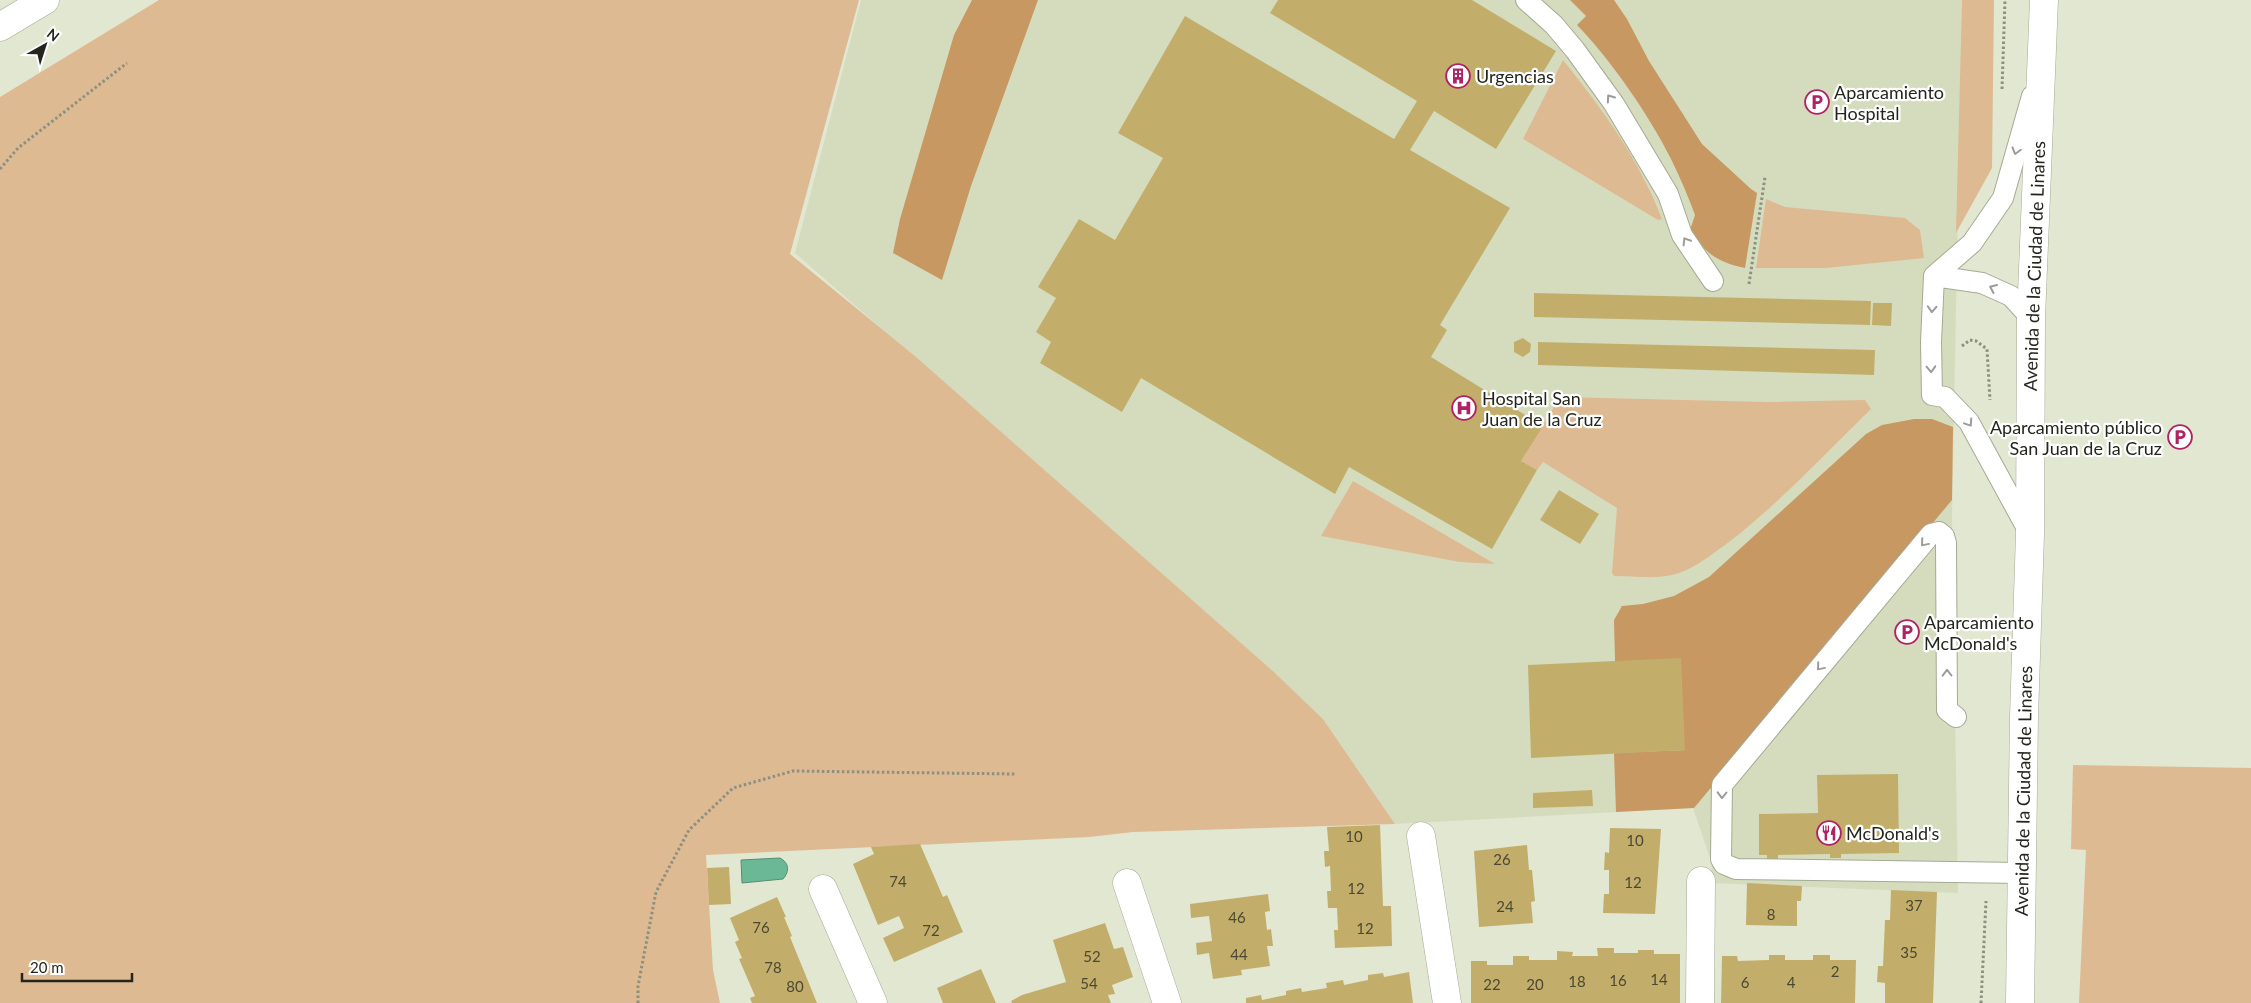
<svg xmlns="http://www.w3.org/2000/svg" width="2251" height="1003" font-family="Lato,sans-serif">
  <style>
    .built { fill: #d5dcbe }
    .green { fill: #ddba92 }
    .forest { fill: #c79861 }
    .water { fill: #6bb897; stroke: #568c73 }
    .building { fill: #c2ae6a }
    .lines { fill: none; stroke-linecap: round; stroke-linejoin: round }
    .service-casing { stroke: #a5aa94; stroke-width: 22 }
    .minor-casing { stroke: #a5aa94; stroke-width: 29 }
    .primary-casing { stroke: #a5aa94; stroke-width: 29 }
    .path { stroke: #8c9080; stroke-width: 3; stroke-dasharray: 2.5 2.5; stroke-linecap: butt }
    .service { stroke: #fff; stroke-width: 20 }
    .minor { stroke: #fff; stroke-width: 28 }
    .primary { stroke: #fff; stroke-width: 28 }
    .oneway { stroke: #9c9d9a }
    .labels { text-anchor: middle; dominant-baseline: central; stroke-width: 4.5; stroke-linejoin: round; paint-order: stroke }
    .number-label { font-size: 15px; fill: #4c4831 }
    .poi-label { font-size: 18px; fill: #24261e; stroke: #fff; text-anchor: start }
    .street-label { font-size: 18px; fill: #24261e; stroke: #fff }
  </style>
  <rect width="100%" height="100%" fill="#e2e7d1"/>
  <path class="built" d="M861,0h1101l-10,518 6,375 -248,-10 2,-19 -19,-56 -298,16 -72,-105 -49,-47 -479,-419z"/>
  <path class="green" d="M159,0h700l-69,254 126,103 358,315 49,47 72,105 -262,8 -44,5 -383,18 7,115 7,33h-720v-906z
    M1962,0h32l-2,168 -36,65z
    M1563,60c40,50 76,99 99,159l-4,1 -135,-81z
    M1766,199l19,8 120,11 15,12 4,28 -98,10h-70z
    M1560,397l207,5 98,-2 6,9c-47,46 -93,96 -146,136 -14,10 -29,22 -46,28 -20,7 -44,3 -65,3l-2,-3 5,-65 -74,-46 -6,8 -16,-9z
    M1353,481l142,83 -35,-2 -139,-26z
    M2073,765l178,3v235h-172l7,-153 -15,-1z"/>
  <path class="forest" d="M972,0h66l-67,186 -29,94 -49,-27 7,-34 54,-184z
    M1570,0h44l13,19 22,42 53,83 49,45 6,4 -12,75c-28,-6 -39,-14 -55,-38l5,-15c-7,-19 -15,-38 -24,-56 -22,-44 -60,-99 -94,-134l9,-9z
    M1914,419h18l21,8 -1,73 -258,308 -78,4 -2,-59 71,-3 -70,-89 -1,-41 8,-14 21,-2 31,-8 35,-19 157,-143 16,-9z"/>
  <path class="water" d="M780,858c9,5 10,13 3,21l-41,4 -1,-23z"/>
  <path class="building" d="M1278,0h194l84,51 -60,98 -62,-38 -24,39 100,58 -70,117 7,5 -16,27 112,69 -22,35 16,9 -45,79 -143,-82 -14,27 -194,-116 -19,34 -82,-49 11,-21 -15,-10 20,-34 -18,-11 41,-68 36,21 48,-82 -45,-25 67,-117 209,123 23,-38 -147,-88z
    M1534,293l337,8 -1,24 -336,-8z
    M1873,303h19l-1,23 -19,-1z
    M1523,338l8,6 -1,8 -7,5 -9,-5v-10z
    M1538,342l337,8 -1,25 -336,-10z
    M1559,490l40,24 -19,30 -40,-24z
    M1681,658l4,92 -154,8 -3,-93z
    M1898,774l1,79 -58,1v4h-11v-4l-52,1v4h-11v-4h-8v-41l59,-1 -1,-38z
    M1592,790l1,16 -60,2v-15z
    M1380,825l3,81h8l1,40 -57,2 -1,-18h4l-1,-22h-9l-1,-17h4l-1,-25 -5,1 -1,-16h5l-2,-24z
    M1610,828l51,1 -6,85 -52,-1 1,-19h5v-24h-5l1,-18 4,1z
    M920,844l23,53 4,-2 16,37 -69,30 -11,-24 21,-10 -5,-12 -21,9 -25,-61 21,-10 -3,-7z
    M1527,845l2,25h3l3,31 -4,1 2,21 -54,4 -5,-76z
    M729,867l2,37 -22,1 -2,-37z
    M1747,883l55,3 -1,15h-4v25l-51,-1z
    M1891,890l46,2 -4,111h-48v-20l-8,-1 1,-16h5l2,-46h5z
    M1268,894l2,17 -5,1 2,18 4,-1 2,17h-6l3,20 -29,4 1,5 -29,4 -4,-26 -12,2 -1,-12 16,-2 -3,-25 -18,2 -1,-14z
    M777,897l9,20h-2l8,19 -2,1 27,66h-65l-2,-5 5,-2 -16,-37 3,-1 -7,-16 4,-2 -9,-22z
    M1105,923l9,26 9,-2 10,30 -21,8 3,9 -7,1 3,8h-99l-1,-2 11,-6 44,-13 -13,-42z
    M1597,948h17v5h24v-3h16v4h26v49h-209v-42h16v4h26v-9h16v4h28v-9l16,1 -1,4h26z
    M1769,955h16v5h28v-5h17v5h26l-1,43h-134l1,-47h15l1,5 31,-1z
    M981,969l15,34h-53l-6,-15z
    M1409,972l4,31h-167v-5l15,-3 1,5 24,-5v-4l15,-3 1,4 25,-4 -1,-5 17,-3 1,5 24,-5v-5l15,-2 1,4z"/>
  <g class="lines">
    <g class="service-casing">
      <path id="service" d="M1526,0l28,25 21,25 39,54 54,90 14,41 31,46
        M1934,276l48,7 29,13 20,22
        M2029,532l-60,-110 -24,-25 -13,-2 -1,-53 3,-66 38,-33 31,-45 29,-102
        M1956,717l-9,-7 -1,-167 -2,-7 -5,-4 -8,2 -209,251 -1,74 3,5 12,5 286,4"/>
    </g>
    <g class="minor-casing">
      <path id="minor" d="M1421,836l26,167
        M1127,883l40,120
        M823,889l50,114
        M1700,1003l1,-122"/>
    </g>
    <g class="primary-casing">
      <path id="primary" d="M0,27l45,-27
        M2020,1003l4,-286 6,-183 1,-216 13,-318"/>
    </g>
    <path class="path" d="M2002,89l3,-89
      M0,169l18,-21 109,-85
      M1749,284l16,-107
      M1962,346l8,-6 6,1 11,8 3,51
      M638,1003v-17l18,-94 33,-62 44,-42 60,-17 222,3
      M1981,1003l5,-102"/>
    <use href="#service" class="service"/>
    <use href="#minor" class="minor"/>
    <use href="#primary" class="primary"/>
  </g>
  <defs><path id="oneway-chevron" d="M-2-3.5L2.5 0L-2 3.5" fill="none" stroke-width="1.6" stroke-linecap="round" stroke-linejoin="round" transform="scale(1.25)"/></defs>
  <g class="oneway">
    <use href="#oneway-chevron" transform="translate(1610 98) rotate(-125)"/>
    <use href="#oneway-chevron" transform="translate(2016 151) rotate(106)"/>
    <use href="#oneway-chevron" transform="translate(1686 241) rotate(-122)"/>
    <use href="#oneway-chevron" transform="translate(1993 288) rotate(-156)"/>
    <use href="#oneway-chevron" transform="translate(1932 309) rotate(93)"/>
    <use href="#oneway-chevron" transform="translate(1931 369) rotate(88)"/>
    <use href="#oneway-chevron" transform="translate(1969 423) rotate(56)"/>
    <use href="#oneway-chevron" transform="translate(1924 543) rotate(130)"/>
    <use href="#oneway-chevron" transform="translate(1820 667) rotate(130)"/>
    <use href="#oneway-chevron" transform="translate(1947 673) rotate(-91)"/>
    <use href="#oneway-chevron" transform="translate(1722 795) rotate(91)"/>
  </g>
  <defs>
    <g id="building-ring" transform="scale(1.25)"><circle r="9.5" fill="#fff" stroke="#ae2364" stroke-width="1.5"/><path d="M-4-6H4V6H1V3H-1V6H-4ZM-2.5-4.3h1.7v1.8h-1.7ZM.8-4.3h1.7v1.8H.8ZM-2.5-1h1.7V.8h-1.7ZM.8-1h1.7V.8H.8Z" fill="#ae2364"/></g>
    <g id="parking-ring" transform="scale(1.25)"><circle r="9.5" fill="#fff" stroke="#ae2364" stroke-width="1.5"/><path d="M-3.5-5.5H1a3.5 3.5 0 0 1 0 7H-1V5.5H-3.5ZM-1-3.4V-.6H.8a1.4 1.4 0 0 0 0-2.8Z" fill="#ae2364"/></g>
    <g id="hospital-ring" transform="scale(1.25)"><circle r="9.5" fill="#fff" stroke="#ae2364" stroke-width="1.5"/><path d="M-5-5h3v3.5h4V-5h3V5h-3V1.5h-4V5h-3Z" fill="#ae2364"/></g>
    <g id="restaurant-ring" transform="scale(1.25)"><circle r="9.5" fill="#fff" stroke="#ae2364" stroke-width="1.5"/><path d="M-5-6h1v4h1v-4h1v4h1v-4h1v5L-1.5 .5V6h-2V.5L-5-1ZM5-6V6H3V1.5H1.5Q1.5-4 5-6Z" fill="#ae2364"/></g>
  </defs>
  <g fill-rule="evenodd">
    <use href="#building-ring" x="1458" y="76"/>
    <use href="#parking-ring" x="1817" y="102"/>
    <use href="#hospital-ring" x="1464" y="408"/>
    <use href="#parking-ring" x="2180" y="437"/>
    <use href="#parking-ring" x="1907" y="632"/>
    <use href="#restaurant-ring" x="1829" y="833"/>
  </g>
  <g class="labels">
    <g class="number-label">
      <text x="1354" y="836">10</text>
      <text x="1635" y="840">10</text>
      <text x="1502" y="859">26</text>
      <text x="898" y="881">74</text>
      <text x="1633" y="882">12</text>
      <text x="1356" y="888">12</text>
      <text x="1914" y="905">37</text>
      <text x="1505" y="906">24</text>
      <text x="1771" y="914">8</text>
      <text x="1237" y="917">46</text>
      <text x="761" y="927">76</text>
      <text x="1365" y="928">12</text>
      <text x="931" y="930">72</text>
      <text x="1909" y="952">35</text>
      <text x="1239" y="954">44</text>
      <text x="1092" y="956">52</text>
      <text x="773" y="967">78</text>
      <text x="1835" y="971">2</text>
      <text x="1659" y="979">14</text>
      <text x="1618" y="980">16</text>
      <text x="1577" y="981">18</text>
      <text x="1745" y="982">6</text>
      <text x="1791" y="982">4</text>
      <text x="1089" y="983">54</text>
      <text x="1492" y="984">22</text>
      <text x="1535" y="984">20</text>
      <text x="795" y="986">80</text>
    </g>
    <g class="poi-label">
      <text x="1476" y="76">Urgencias</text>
      <text x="1834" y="92">Aparcamiento<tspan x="1834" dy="21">Hospital</tspan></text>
      <text x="1482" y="398">Hospital San<tspan x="1482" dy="21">Juan de la Cruz</tspan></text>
      <text x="2162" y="427" text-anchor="end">Aparcamiento público<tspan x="2162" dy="21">San Juan de la Cruz</tspan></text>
      <text x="1924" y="622">Aparcamiento<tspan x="1924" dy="21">McDonald's</tspan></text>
      <text x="1846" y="833">McDonald's</text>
    </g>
    <g class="street-label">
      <text transform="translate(2034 266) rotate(-88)">Avenida de la Ciudad de Linares</text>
      <text transform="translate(2023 791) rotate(-89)">Avenida de la Ciudad de Linares</text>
    </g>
  </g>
  <g transform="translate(45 45) rotate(39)" stroke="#ffffff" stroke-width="4" paint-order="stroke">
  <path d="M0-4L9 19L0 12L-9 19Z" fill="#24261e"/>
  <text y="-8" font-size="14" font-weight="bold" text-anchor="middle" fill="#24261e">N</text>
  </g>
  <path d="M22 973v8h110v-8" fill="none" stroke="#24261e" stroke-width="2.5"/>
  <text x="30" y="973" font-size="15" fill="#24261e" stroke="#ffffff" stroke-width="4" paint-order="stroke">20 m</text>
</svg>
